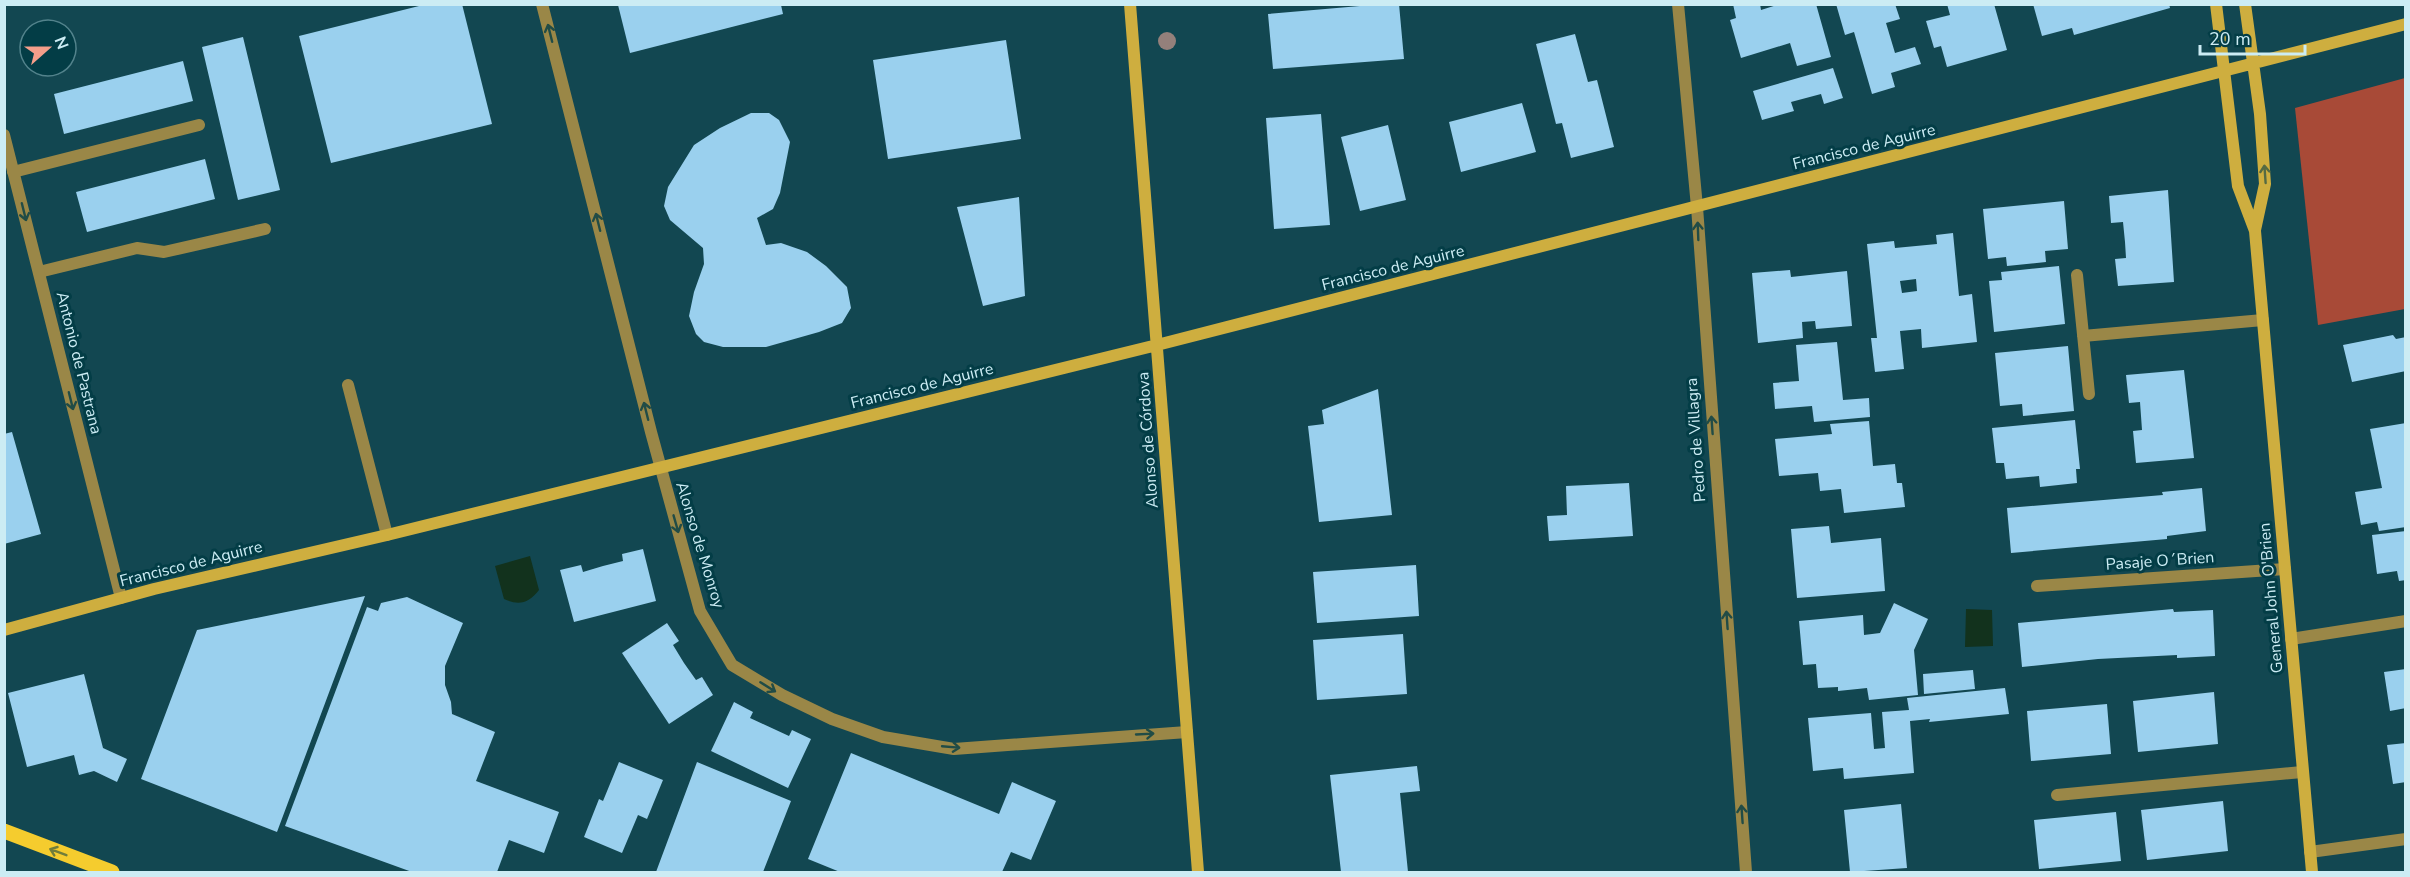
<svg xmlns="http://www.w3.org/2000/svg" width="2410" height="877" font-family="'Nunito Sans',sans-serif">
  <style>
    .green { fill: #a84a37 }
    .water { fill: #12321d }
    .building { fill: #9ad0ee; fill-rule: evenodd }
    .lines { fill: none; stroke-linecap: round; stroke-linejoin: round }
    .lane { stroke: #9a8747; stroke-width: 12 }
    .street { stroke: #9a8747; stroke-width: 12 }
    .secondary { stroke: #ceae3f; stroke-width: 12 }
    .primary { stroke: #f5cc2e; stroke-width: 15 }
    .tree { fill: #94807b }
    .oneway { stroke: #214c46 }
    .oneway2 { stroke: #546a43 }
    .oneway3 { stroke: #707d3b }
    .labels { text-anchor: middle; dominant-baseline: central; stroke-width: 6; stroke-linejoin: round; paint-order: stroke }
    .street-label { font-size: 16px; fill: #ccecf4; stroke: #033d46 }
  </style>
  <rect width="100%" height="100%" fill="#124751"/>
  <path class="green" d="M2405,78v231l-87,16 -23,-217z"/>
  <path class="water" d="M530,556l9,34c-10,13 -20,16 -35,9l-9,-33z
    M1966,609l26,1 1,36 -28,1z"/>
  <path class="building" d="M427,4h35l30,120 -161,39 -32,-127z
    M1383,4h16l5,55 -131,10 -5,-55z
    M1733,4h27l1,6 19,-6h36l15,53 -34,9 -7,-23 -49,15 -11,-38 6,-2z
    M1836,4h59l5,15 -14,4 9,30 20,-6 6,17 -30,9 4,14 -23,7 -18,-62 -9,3z
    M1947,4h47l13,46 -60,17 -6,-21 -7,2 -8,-27 24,-6z
    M2033,4h136l1,4 -96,27 -2,-7 -30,8z
    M618,5h163l2,9 -153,39z
    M1575,34l13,48 9,-2 17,67 -43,11 -9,-35 -6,1 -20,-80z
    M243,37l37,153 -42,10 -36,-153z
    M1006,40l15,99 -133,20 -15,-99z
    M183,61l10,40 -129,33 -10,-40z
    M1833,68l10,30 -19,6 -3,-10 -30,8 3,9 -32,9 -9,-29z
    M1522,103l14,49 -75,20 -12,-50z
    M751,113h18l10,7 11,22 -10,51 -7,16 -16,9 9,27 15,-2 26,9 19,14 21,21 4,21 -9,15 -23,9 -53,15h-43l-19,-5 -8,-8 -7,-18 5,-24 10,-28 -1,-16 -33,-28 -6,-14 4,-19 26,-42 26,-17z
    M1321,114l9,111 -56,4 -8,-111z
    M1388,125l18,75 -46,11 -19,-74z
    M205,159l10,40 -128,33 -11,-40z
    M2168,190l6,92 -56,4 -3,-27 11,-1 -1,-16 -2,-20 -12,1 -2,-27z
    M1019,197l6,99 -42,10 -26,-99z
    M2064,201l4,48 -23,2 1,11 -39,4 -1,-9 -18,2 -5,-50z
    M1953,233l6,63 13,-2 5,48 -55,6 -1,-19 -21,2 4,38 -29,3 -4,-34h6l-10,-94 27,-3 1,7 42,-4 -1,-9zM1916,279l1,12 -15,2 -2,-12z
    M2059,266l6,58 -71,8 -5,-51 13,-1 -1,-8z
    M1790,270l1,7 56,-6 5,55 -36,3 -1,-8 -13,1 1,16 -45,5 -6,-70z
    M2393,335l3,4 10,-2v34l-54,11 -9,-37z
    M1837,342l6,58 26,-2 1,19 -56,5 -2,-16 -37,3 -2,-26 26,-2 -3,-36z
    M2068,346l6,65 -51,5 -1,-12 -22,2 -5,-53z
    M2184,370l10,88 -58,5 -3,-32 9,-1 -2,-28 -11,1 -3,-28z
    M1378,389l14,126 -73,7 -11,-96 16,-2 -2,-14z
    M2075,420l5,49h-4l1,14 -37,4 -1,-11 -33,3 -2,-16h-8l-4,-35z
    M1869,421l4,45 22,-2 2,19h5l3,24 -61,6 -3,-24 -21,2 -2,-18 -39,3 -4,-37 57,-5 -2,-10z
    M2406,423v104l-27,4 -2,-9 -16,3 -6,-33 27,-4 -12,-59z
    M12,432l29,102 -37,10v-110z
    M1629,483l4,53 -84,5 -2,-25 20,-1 -1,-29z
    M2202,488l4,43 -39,5v3l-156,14 -4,-45 156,-13 -1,-3z
    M1829,526l2,17 50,-5 4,53 -88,7 -6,-69z
    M2406,531v49l-7,1 -2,-10 -20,3 -5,-39z
    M643,549l13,52 -82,21 -14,-52 21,-5 2,7 20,-6 20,-5 -1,-7z
    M1416,565l3,51 -102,7 -4,-51z
    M365,596l-88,236 -136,-53 56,-149z
    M407,597l56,26 -18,43v19l6,17 1,12 43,18 -19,49 83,31 -15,41 -35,-13 -12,32h-85l-127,-46 82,-219 11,4 3,-8z
    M1894,603l34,16 -14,31 4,45 -49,5 -2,-12 -29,3v-4l-20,1 -2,-24 -13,1 -4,-44 64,-6 1,20 16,-2z
    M2173,609l1,3 39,-2 2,46 -38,2v-3l-79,4 -76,8 -4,-44z
    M667,623l12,18 -6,4 11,18 12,17 6,-3 11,18 -44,29 -47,-71z
    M1403,634l4,60 -90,6 -4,-60z
    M2406,669v39l-16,3 -6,-39z
    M1973,670l2,19 -51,5 -1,-20z
    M84,674l19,74 24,11 -10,23 -23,-11 -15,4 -5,-20 -47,12 -19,-74z
    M2005,688l4,26 -80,8 1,-3 -20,2 4,52 -70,6 -1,-11 -30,3 -5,-53 63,-5 3,36 11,-1 -3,-36 27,-2 -2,-12z
    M2214,692l4,52 -80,8 -5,-51z
    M734,702l19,10 -3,6 39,18 3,-6 19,9 -23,49 -77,-37z
    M2107,704l4,50 -80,7 -4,-50z
    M2406,743v39l-13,2 -6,-39z
    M851,753l148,61 13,-32 44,19 -25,59 -20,-8 -9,20h-162l-32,-13z
    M619,762l44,18 -16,39 -9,-4 -16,38 -38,-16 15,-38 4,2z
    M697,762l94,39 -28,71h-107z
    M1417,766l3,25 -20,2 8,79h-67l-11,-97z
    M2223,801l5,50 -81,9 -6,-50z
    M1901,804l6,64 -57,4 -6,-62z
    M2116,812l5,49 -82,8 -5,-49z"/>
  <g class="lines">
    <path class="lane" d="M39,272l98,-24 27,4 101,-23"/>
    <path class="street" d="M542,4l109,428 49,179 32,54 50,30 50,24 51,18 71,12 233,-17
      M1678,4l19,203 49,665
      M4,135l117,463
      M13,172l186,-47
      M2077,275l12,119
      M2083,336l180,-16
      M348,385l39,150
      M2037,586l248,-17
      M2291,639l115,-18
      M2057,795l245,-23
      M2310,852l96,-13"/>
    <path class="secondary" d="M1130,4l68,868
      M2216,4l22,182 17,45 57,641
      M2245,4l15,110 5,70 -10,46
      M4,630l150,-41 233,-54 770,-190 1249,-321"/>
    <path class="primary" d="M4,831l108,41"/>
  </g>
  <circle class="tree" cx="1167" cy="41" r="9"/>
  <defs><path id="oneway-shaft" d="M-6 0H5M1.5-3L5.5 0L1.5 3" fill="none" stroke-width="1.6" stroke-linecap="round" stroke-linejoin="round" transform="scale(1.5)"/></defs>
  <g class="oneway">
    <use href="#oneway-shaft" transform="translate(550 33) rotate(-104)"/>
    <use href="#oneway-shaft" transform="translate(24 212) rotate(76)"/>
    <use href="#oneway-shaft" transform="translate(598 222) rotate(-104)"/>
    <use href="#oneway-shaft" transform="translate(1698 231) rotate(-92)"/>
    <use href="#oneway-shaft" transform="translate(71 401) rotate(76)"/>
    <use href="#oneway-shaft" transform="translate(646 411) rotate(-104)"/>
    <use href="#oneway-shaft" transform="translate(1712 425) rotate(-94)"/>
    <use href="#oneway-shaft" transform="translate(676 524) rotate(74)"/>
    <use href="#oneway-shaft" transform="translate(1727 620) rotate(-94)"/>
    <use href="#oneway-shaft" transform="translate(768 687) rotate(32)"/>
    <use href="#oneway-shaft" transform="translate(1145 734) rotate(-3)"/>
    <use href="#oneway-shaft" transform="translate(951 747) rotate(5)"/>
    <use href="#oneway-shaft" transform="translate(1742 814) rotate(-94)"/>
  </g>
  <use class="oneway2" href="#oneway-shaft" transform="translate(2265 174) rotate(-94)"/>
  <use class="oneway3" href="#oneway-shaft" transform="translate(58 852) rotate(-159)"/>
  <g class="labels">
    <g class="street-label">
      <text transform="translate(1864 147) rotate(-14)">Francisco de Aguirre</text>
      <text transform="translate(1393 268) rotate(-14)">Francisco de Aguirre</text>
      <text transform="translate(79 363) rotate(76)">Antonio de Pastrana</text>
      <text transform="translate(922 386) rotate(-14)">Francisco de Aguirre</text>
      <text transform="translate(1148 440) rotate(-94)">Alonso de Córdova</text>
      <text transform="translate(1696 440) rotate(-94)">Pedro de Villagra</text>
      <text transform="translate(700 545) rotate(73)">Alonso de Monroy</text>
      <text transform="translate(2160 561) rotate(-4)">Pasaje O´Brien</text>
      <text transform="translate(191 564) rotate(-14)">Francisco de Aguirre</text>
      <text transform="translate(2271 598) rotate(-95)">General John O'Brien</text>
    </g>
  </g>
  <rect width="2410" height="877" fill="none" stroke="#ccecf4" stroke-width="12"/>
  <g transform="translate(48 48) rotate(69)"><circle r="28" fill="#033d46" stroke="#53838c" stroke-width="1.5"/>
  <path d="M0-4.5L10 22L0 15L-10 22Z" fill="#f49e8a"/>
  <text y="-9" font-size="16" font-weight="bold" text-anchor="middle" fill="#ccecf4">N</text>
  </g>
  <path d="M2200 45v9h105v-9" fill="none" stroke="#ccecf4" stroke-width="3"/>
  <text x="2209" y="45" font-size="18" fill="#ccecf4" stroke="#033d46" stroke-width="4.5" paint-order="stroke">20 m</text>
</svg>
